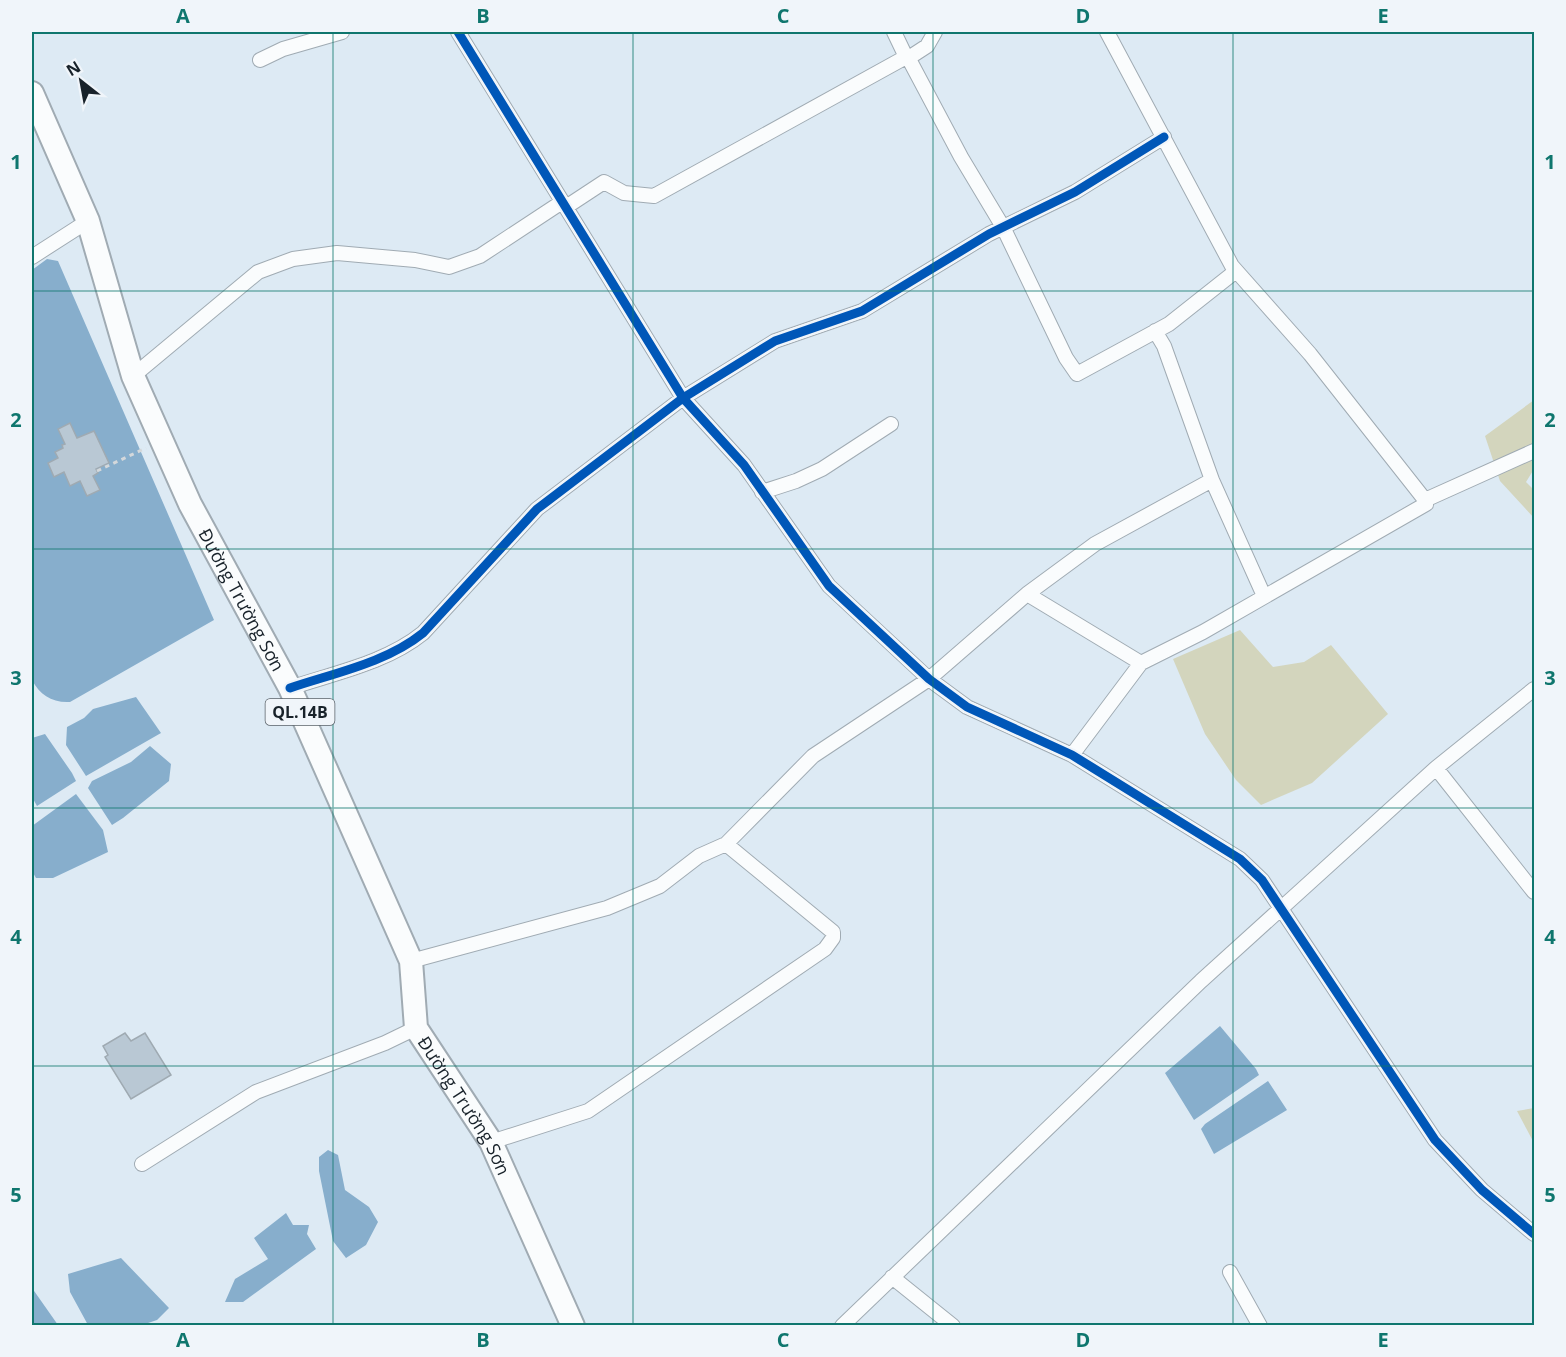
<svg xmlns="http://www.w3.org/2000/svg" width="1566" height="1357" font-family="'Open Sans',sans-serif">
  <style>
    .green { fill: #d3d5bd }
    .water { fill: #87aecc }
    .building { fill: #b9c8d4; stroke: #9faab2; stroke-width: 1.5 }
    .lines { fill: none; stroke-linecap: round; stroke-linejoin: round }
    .minor-casing { stroke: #a0abb3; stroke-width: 16 }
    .trunk-casing { stroke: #a0abb3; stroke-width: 26 }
    .path { stroke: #d4d8db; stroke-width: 3; stroke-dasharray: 4.5 4.5; stroke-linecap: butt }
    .minor { stroke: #fafcfd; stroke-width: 14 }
    .trunk { stroke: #fafcfd; stroke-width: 22 }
    .cycleway-casing { stroke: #f0f5fa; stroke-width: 13 }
    .cycleway { stroke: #0057b8; stroke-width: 9 }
    .grid { fill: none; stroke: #0f766e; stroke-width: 1.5; stroke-opacity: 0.55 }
    .labels { text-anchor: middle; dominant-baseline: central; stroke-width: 5; stroke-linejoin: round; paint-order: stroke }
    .shield { fill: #f0f5fa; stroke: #596168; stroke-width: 1.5 }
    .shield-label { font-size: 16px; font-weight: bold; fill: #18222a }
    .street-label { font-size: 18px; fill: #18222a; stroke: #f0f5fa }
    .neatline { fill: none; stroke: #0f766e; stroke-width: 2 }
    .grid-label { font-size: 20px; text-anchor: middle; font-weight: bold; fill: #0f766e }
  </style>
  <rect width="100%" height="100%" fill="#ddeaf4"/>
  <path class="green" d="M1534,400v69l-8,13 8,8v28l-34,-37 -15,-45z
    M1240,630l33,37 31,-5 27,-17 57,69 -76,69 -51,22 -25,-25 -31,-46 -32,-75z
    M1534,1108v35l-17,-32z"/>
  <path class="water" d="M47,259l11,2 156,359 -144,82c-18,1 -30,-7 -38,-22v-410z
    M136,697l25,36 -75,43 -20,-31 1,-18 17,-9 9,-9z
    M45,734l27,39 4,8 -39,25 -5,-9v-59z
    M150,746l21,18 -2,17 -46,37 -11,7 -24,-37 4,-7 39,-19z
    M76,794l27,36 5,22 -55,26h-17l-4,-7v-45z
    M1220,1026l36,43 3,6 -65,45 -29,-47z
    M1268,1081l19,29 -73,44 -13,-25 4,-5z
    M328,1150l10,5 7,35 24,17 9,15 -12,23 -20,13 -13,-17 -14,-70v-14z
    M286,1213l7,12h16l-2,9 9,15 -73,53h-18l10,-23 33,-20 -14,-21z
    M121,1258l48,50 -12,12 -15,5h-54l-18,-33 -2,-18z
    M32,1288l26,37h-26z"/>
  <path class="building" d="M70,423l7,15 17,-7 15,32 -13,6 2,4 -5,3 7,14 -13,6 -7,-15 -10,5 -6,-14 -10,5 -6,-14 10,-5 -3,-6 8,-4 -1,-3 3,-1 -7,-15z
    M125,1033l6,8 14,-8 26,42 -40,24 -26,-42 3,-2 -5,-9z"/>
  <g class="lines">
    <g class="minor-casing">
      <path id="minor" d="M458,32l225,366 61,67 85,121 100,93 38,28 105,48 168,104 22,21 173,260 47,50 52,44
        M894,32l12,25
        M1107,32l125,234 78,88 115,146
        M907,59l20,-13 8,-14
        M260,60l23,-11 59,-17
        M566,207l38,-25 20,11 30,3 252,-139 4,4 51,96 42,70 63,131 11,16 92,-50 67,-53
        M32,257l56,-36
        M1155,331l9,15 48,134 52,116
        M133,376l125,-104 35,-13 44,-6 78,7 34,7 31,-11 82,-54
        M762,492l34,-11 26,-12 69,-45
        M1027,594l114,69
        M290,688c44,-15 96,-25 133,-55l114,-124 146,-111 92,-57 87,-30 127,-77 86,-42 89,-55
        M1072,755l69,-92 62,-31 223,-128 -1,-4 109,-49
        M1436,768l98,124
        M411,961l196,-53 53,-22 39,-30 27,-12 87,-88 116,-77 98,-85 68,-50 117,-64
        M491,1142l97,-31 237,-162 8,-11v-6l-107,-88
        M142,1164l114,-72 129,-49 31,-15
        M1230,1272l30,54
        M892,1277l61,49
        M842,1326l359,-345 235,-213 98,-79"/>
    </g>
    <g class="trunk-casing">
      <g id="trunk">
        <path id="s1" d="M32,93l56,128 45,155 57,128 100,184 121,273 5,67 75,114 82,184"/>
      </g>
    </g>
    <path class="path" d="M97,471l49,-23"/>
    <use href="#minor" class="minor"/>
    <use href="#trunk" class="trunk"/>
    <g class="cycleway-casing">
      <path id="cycleway" d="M458,32l225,366 61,67 85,121 100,93 38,28 105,48 168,104 22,21 173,260 47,50 52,44
        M290,688c44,-15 96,-25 133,-55l114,-124 146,-111 92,-57 87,-30 127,-77 86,-42 89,-55"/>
    </g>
    <use href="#cycleway" class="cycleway"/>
  </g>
  <path class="grid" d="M333,32v1294M633,32v1294M933,32v1294M1233,32v1294M32,291h1502M32,549h1502M32,808h1502M32,1066h1502"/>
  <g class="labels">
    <rect class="shield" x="265.5" y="699" width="69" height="26" rx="4.5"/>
    <g class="shield-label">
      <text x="300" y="712">QL.14B</text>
    </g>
    <g class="street-label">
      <text stroke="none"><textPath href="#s1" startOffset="550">Đường Trường Sơn</textPath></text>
      <text stroke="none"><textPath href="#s1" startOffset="1108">Đường Trường Sơn</textPath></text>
    </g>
  </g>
  <rect width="1566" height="1357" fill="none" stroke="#f0f5fa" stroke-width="66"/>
  <g transform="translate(81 81) rotate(329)" stroke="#f0f5fa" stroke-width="4.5" paint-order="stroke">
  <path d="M0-4.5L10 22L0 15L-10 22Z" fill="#18222a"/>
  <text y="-9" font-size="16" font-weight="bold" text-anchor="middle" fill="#18222a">N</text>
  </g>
  <rect x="33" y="33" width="1500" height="1291" class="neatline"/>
  <g class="grid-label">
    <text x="183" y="23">A</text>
    <text x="483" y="23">B</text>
    <text x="783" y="23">C</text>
    <text x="1083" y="23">D</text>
    <text x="1383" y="23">E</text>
    <text x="16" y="169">1</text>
    <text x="1550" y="169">1</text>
    <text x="16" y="427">2</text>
    <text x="1550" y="427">2</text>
    <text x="16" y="685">3</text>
    <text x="1550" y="685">3</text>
    <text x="16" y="944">4</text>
    <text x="1550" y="944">4</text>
    <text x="16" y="1202">5</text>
    <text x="1550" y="1202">5</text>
    <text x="183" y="1347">A</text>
    <text x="483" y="1347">B</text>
    <text x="783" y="1347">C</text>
    <text x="1083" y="1347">D</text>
    <text x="1383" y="1347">E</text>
  </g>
</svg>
